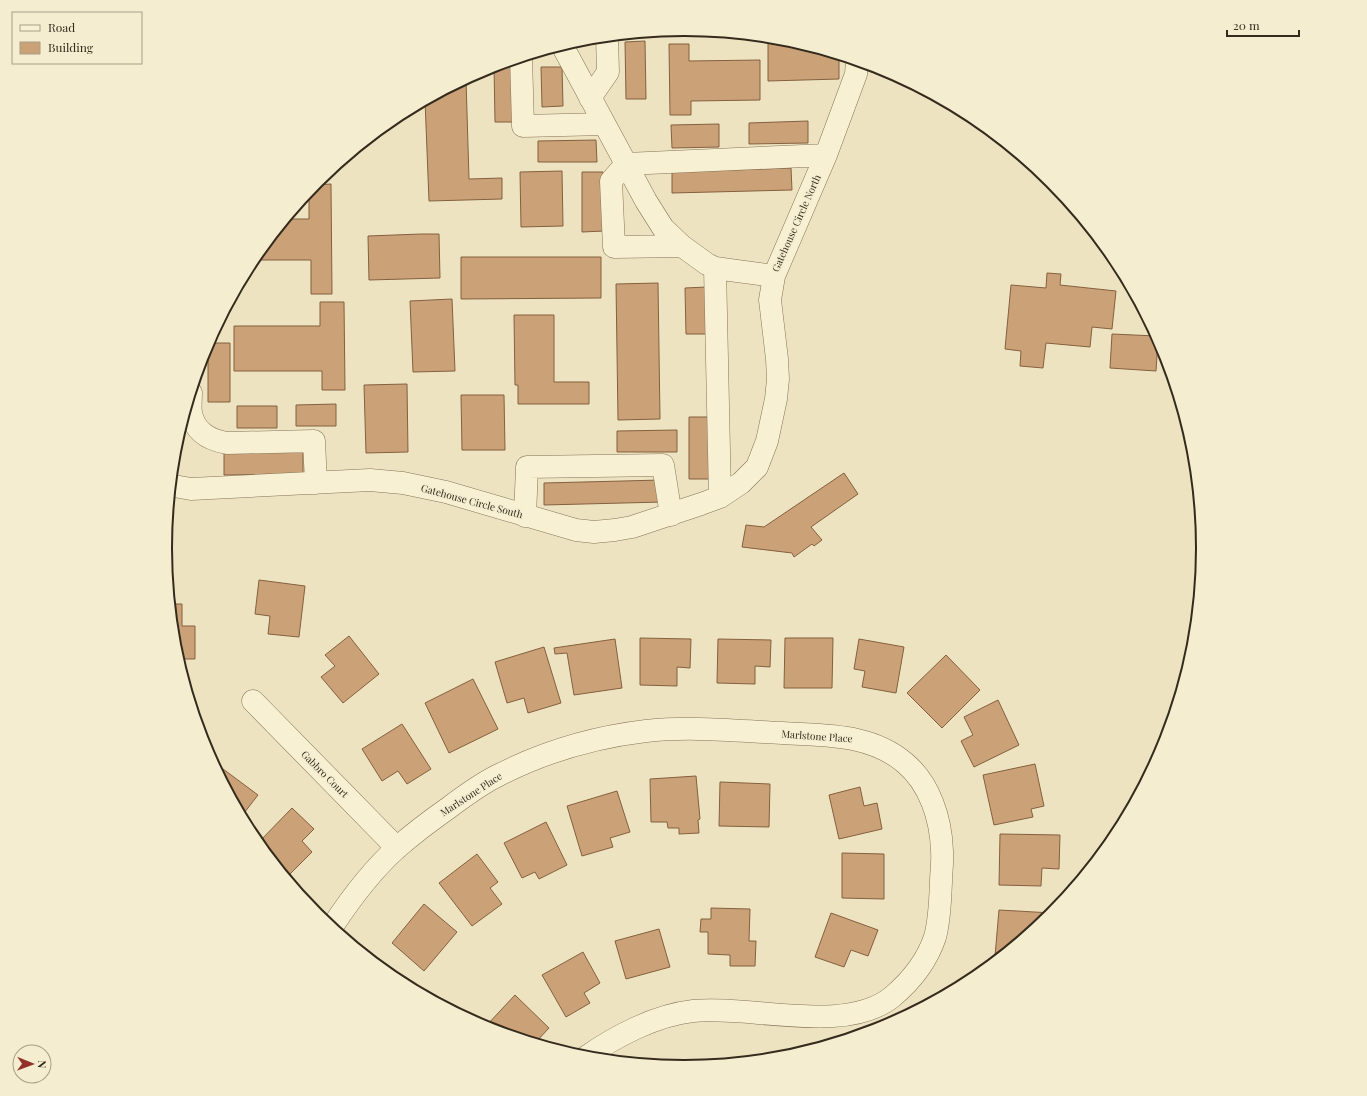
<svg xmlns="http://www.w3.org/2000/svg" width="1367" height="1096" font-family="'Playfair Display',serif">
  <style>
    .building { fill: #cba177; stroke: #84603f }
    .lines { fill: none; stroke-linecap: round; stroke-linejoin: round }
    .minor-casing { stroke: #867459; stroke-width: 23 }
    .minor { stroke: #f8f0d3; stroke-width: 22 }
    .labels { text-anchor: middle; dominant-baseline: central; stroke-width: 3; stroke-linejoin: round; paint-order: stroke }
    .street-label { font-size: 10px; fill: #352b1d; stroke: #f4edd0 }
    .rim { fill: none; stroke: #352b1d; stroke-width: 2 }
  </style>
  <rect width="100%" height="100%" fill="#ede3c0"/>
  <path class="building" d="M789,40l50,15v24l-71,2v-40z
    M645,41l1,58h-20l-1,-57z
    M669,44h20v17l71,-1v40l-69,1v14h-21z
    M502,63h13l1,59h-21l-1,-56z
    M541,67h21l1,39 -21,1z
    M466,79l3,100 33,-1v21l-73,2 -4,-101z
    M808,121v22l-59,1v-21z
    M719,124v23l-47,1 -1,-23z
    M596,140l1,22h-59v-21z
    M791,168l1,22 -120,3v-21z
    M562,171l1,55 -42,1 -1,-55z
    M582,172h21l1,59 -22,1z
    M331,184l1,110h-21v-34h-55v-6l29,-35h24v-29l5,-5z
    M421,234h18l1,44 -71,2 -1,-44z
    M461,257h140v41l-140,1z
    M1047,273l14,1 -1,11 56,6 -4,38 -20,-2 -2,20 -44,-4 -3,25 -23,-2 1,-15 -16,-2 6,-64 35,3z
    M658,283l2,136 -42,1 -2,-136z
    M707,287l1,47h-22l-1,-46z
    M452,299l3,72 -42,1 -3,-71z
    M320,302h24l1,88h-23v-19h-88v-45h86z
    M514,315h40v67h35v22h-71v-19h-3z
    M1112,334l44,2 2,4 -2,31 -46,-3z
    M208,343h22v59h-22z
    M407,384l1,68 -42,1 -2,-68z
    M461,395h43l1,55h-43z
    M336,404v22h-40v-21z
    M237,406h40v22h-40z
    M689,417h20l1,62h-21z
    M677,430v22h-60v-21z
    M303,452v22l-79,1v-22z
    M844,473l14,21 -47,33 11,13 -8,6 -2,-2 -18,13 -2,-4 -50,-6 4,-22 18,2z
    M662,480l1,22 -119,3v-22z
    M259,580l46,6 -6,51 -31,-3 2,-18 -15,-2z
    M170,604h12v22h13v33h-18l-3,-10z
    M349,636l30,38 -36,29 -22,-26 14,-11 -10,-11z
    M640,638l51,1 -1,29 -13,-1v19l-37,-1z
    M785,638h48l-1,50h-48z
    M615,639l7,49 -48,7 -7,-42 -12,1 -1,-6z
    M718,639l53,1 -1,27 -15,-1v18l-38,-1z
    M859,639l45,8 -8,46 -34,-6 3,-16 -11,-2z
    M544,647l17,56 -33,10 -4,-15 -17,5 -12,-41z
    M946,655l34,35 -38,38 -35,-35z
    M473,679l25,50 -49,24 -24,-50z
    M998,700l21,45 -45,22 -13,-26 12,-6 -9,-18z
    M402,724l29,45 -24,15 -9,-13 -16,10 -20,-32z
    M1035,764l9,42 -13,3 2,8 -39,8 -11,-50z
    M219,766l39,29 -17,22 -25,-47z
    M696,776l4,43 -2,1 1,13 -20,1v-6h-11l-1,-6h-16l-1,-43z
    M720,782l50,2 -1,43 -50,-1z
    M860,787l4,19 13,-3 5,26 -43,10 -10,-44z
    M617,791l13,41 -20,6 3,9 -31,9 -15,-50z
    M292,808l22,21 -12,12 10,11 -26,26 -28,-35z
    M546,822l21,43 -28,14 -4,-7 -13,6 -18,-35z
    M1000,834l60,1 -1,34 -17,-1 -1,18 -42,-1z
    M842,853l42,1v45l-42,-1z
    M477,854l21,28 -8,6 12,16 -30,22 -33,-43z
    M424,904l33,28 -33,39 -32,-28z
    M711,908l39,1 -1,32h7l-1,25h-25v-11l-22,-1v-22h-8l1,-13h10z
    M999,910l53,3 -52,43h-5z
    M831,913l47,17 -10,26 -17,-6 -7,17 -29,-10z
    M659,929l11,38 -44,12 -11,-38z
    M583,952l17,31 -16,10 6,10 -24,14 -24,-42z
    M515,995l34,33 -14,15 -50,-16z"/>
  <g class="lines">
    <g class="minor-casing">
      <path id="minor" d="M562,45l84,156 17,27 19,18 25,18 8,4 59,8 52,-121 30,-81 1,-13
        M521,57l2,69 81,-2
        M590,98l18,-26 -1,-35
        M682,246l-68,1 -3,-66 15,-17 200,-9
        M715,268l5,229
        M191,393c0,6 -1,14 0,20 4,19 18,27 36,30l87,-2 2,42
        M171,484l3,2 17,3 179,-9 33,3 43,9 130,38 18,2 21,-2 17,-3 69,-23 19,-7 21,-14 16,-16 10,-26 9,-42 2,-20 -1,-20 -7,-59 4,-24
        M525,516l2,-49 136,-2 8,50
        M253,701l144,147
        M332,927c19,-29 40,-57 66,-80 16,-14 32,-26 49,-38 16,-12 33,-25 52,-34 45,-23 96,-38 147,-44 45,-5 91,0 136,2 43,3 88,0 123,30 25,21 36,56 37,88 1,10 -1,21 -1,31 -1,18 -1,37 -6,55 -8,24 -24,44 -43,60 -47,38 -141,8 -199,14 -37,4 -77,25 -107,46"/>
    </g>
    <use href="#minor" class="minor"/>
  </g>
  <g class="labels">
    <g class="street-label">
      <text transform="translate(796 223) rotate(-66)">Gatehouse Circle North</text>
      <text transform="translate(472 501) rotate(15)">Gatehouse Circle South</text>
      <text transform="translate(817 736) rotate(4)">Marlstone Place</text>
      <text transform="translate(325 774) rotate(45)">Gabbro Court</text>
      <text transform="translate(471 794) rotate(-33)">Marlstone Place</text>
    </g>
  </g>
  <path d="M0 0H1367V1096H0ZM172 548a512 512 0 1 1 1024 0a512 512 0 1 1-1024 0Z" fill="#f4edd0" fill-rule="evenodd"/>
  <path class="rim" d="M172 548a512 512 0 1 1 1024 0a512 512 0 1 1-1024 0Z"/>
  <rect x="12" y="12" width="130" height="52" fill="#f4edd0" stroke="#a89f88"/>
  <rect x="20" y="25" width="20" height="6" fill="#f8f0d3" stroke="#a89f88"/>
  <text x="48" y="32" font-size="12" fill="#352b1d">Road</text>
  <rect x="20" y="42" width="20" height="12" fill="#cba177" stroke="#a89f88"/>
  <text x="48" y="52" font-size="12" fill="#352b1d">Building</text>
  <g transform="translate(32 1064) rotate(91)"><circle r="19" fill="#f4edd0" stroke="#a89f88"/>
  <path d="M0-3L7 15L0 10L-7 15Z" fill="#93322a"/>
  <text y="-6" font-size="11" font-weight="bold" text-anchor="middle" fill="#352b1d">N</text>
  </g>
  <path d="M1227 30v6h72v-6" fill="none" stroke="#352b1d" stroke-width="2"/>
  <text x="1233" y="30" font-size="12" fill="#352b1d" stroke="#f4edd0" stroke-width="3" paint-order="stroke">20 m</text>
</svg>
